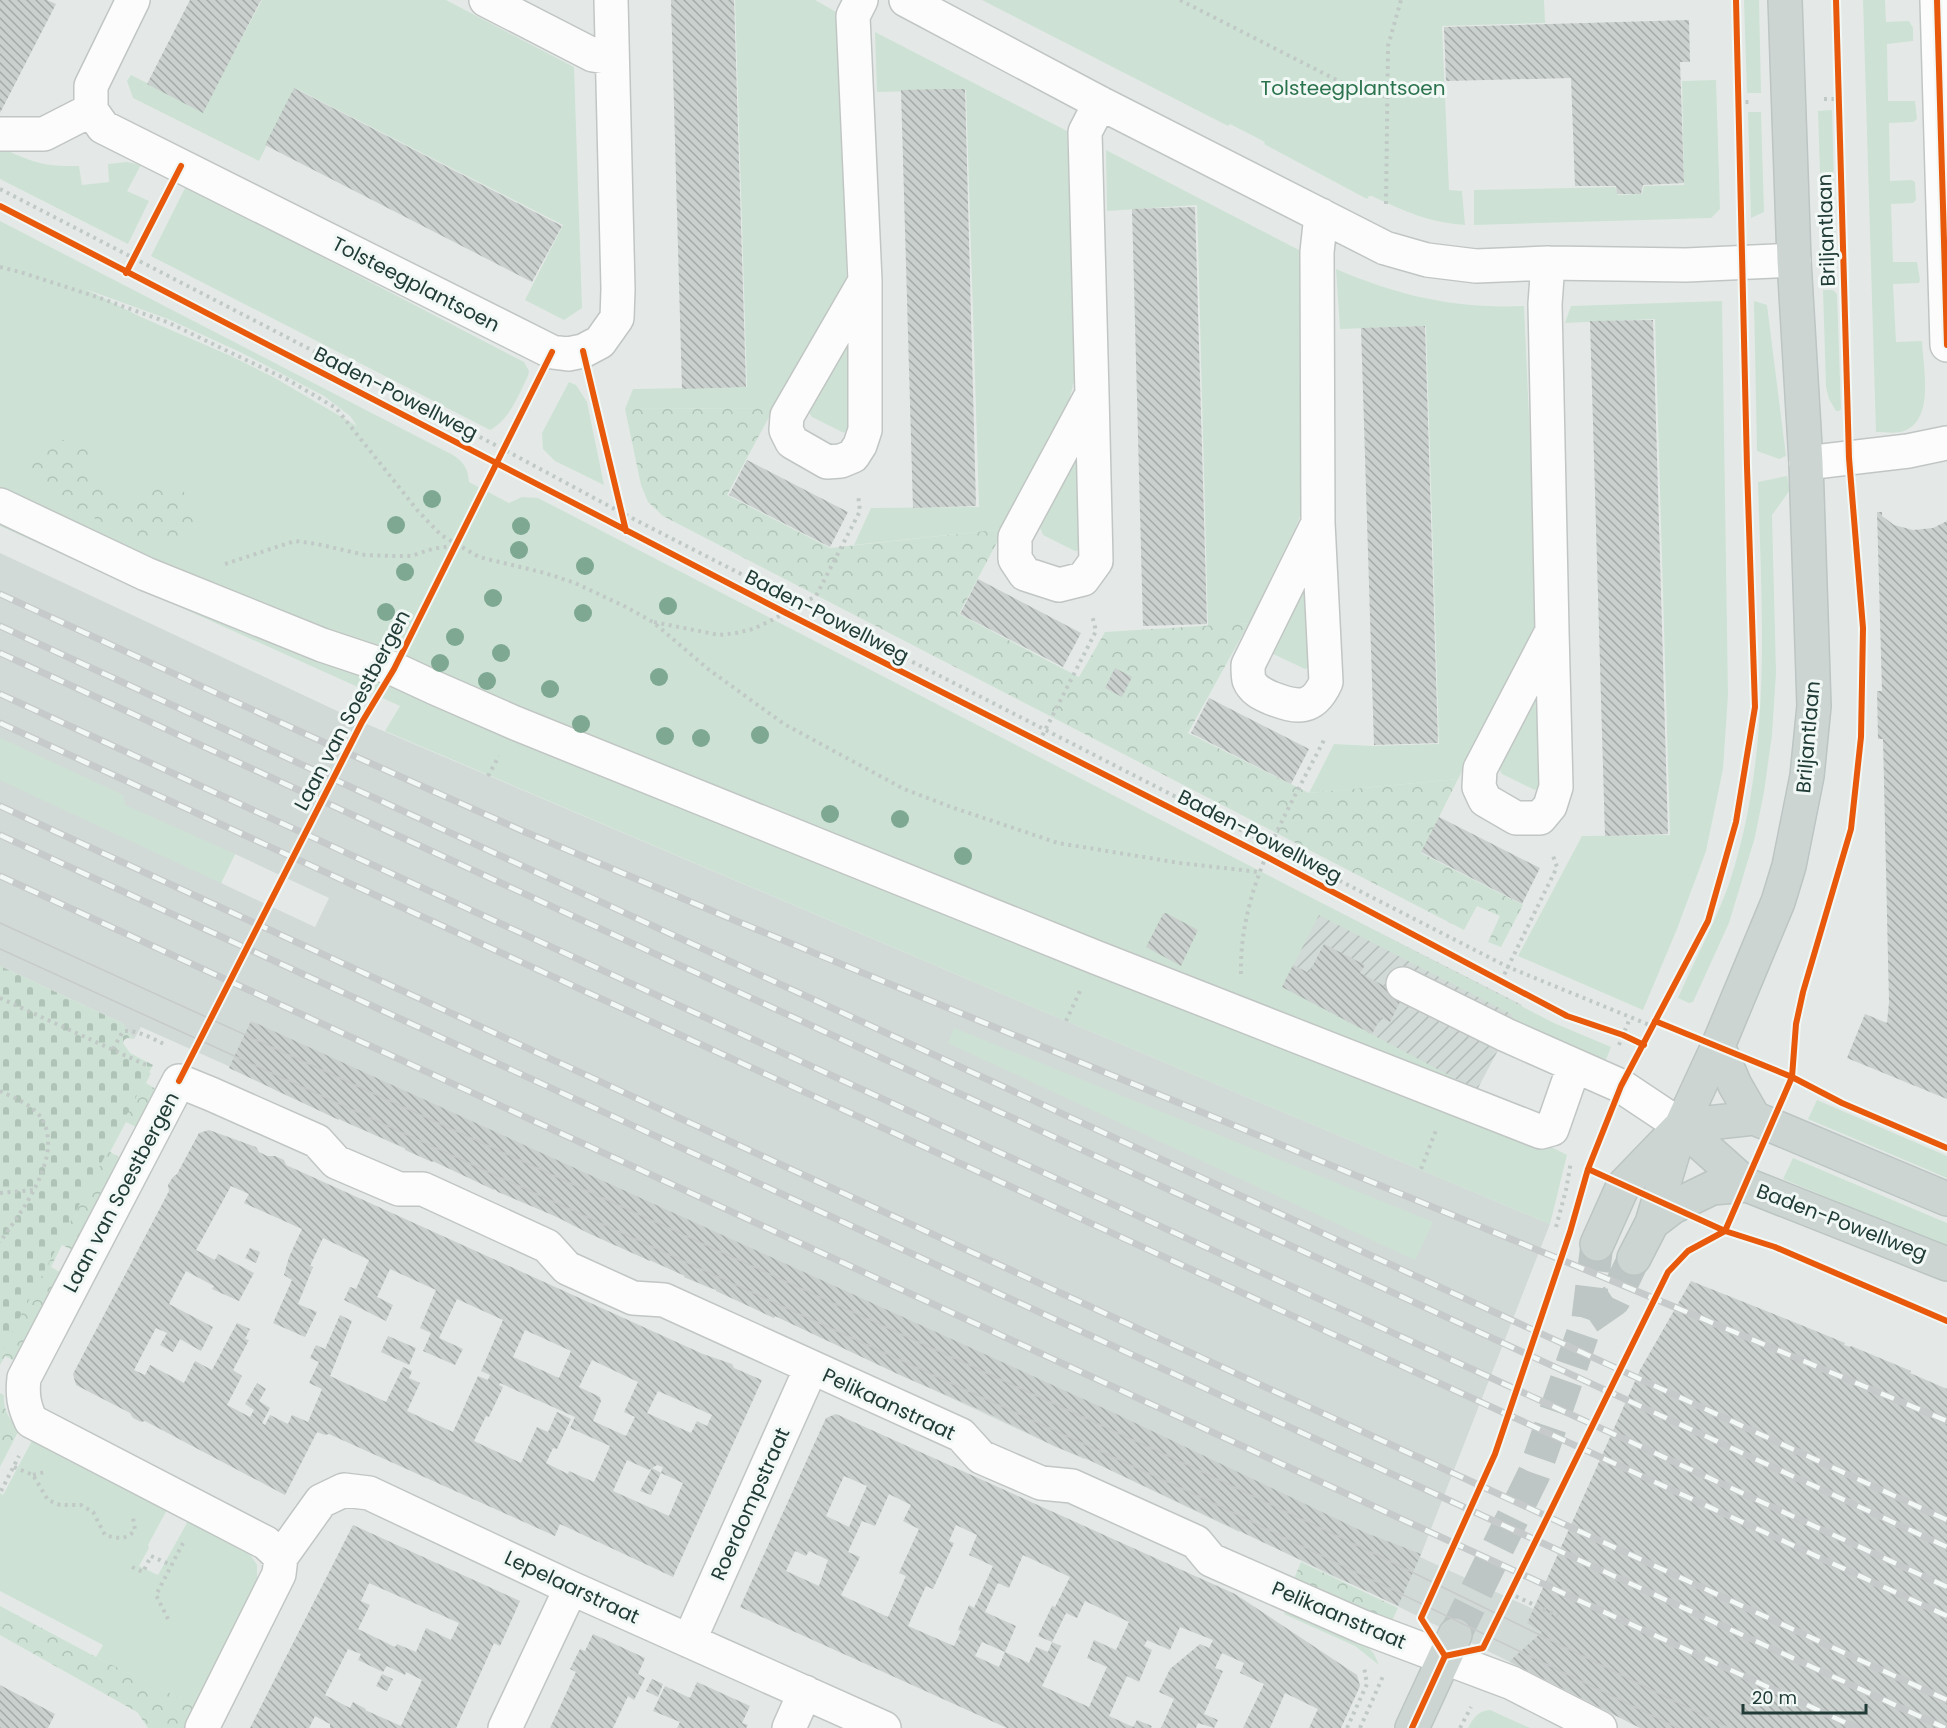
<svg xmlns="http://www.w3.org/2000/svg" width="1947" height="1728" font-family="Poppins,sans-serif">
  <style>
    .built { fill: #d1dad7; fill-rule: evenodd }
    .industrial { fill: url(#industrial-furrows) }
    .green { fill: #cde2d5; fill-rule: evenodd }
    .forest { fill: url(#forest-crowns) }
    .cemetery { fill: url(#cemetery-stones) }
    .building { fill: url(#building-back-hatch); fill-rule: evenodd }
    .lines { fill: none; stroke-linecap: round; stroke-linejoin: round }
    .major-tunnel { stroke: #bdc6c4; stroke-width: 33; stroke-dasharray: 33 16; stroke-linecap: butt }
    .minor-casing { stroke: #c1c6c4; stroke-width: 36 }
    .major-casing { stroke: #bcc5c3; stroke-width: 36 }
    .path { stroke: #c1c9c7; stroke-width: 4; stroke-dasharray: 3 4.5; stroke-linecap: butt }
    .minor { stroke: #fbfcfb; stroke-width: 33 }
    .major { stroke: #cdd5d3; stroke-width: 33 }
    .tram { stroke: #c7caca; stroke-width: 1.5 }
    .rail-casing { stroke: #c7caca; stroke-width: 7 }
    .rail { stroke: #f1f8f5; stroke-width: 4.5; stroke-dasharray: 14; stroke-linecap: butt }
    .cycleway-casing { stroke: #f1f8f5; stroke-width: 10 }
    .cycleway { stroke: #e8590c; stroke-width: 6 }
    .tree { fill: #7ea892 }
    .labels { text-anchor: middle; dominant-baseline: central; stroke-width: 6; stroke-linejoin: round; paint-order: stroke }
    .park-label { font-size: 20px; fill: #2b734d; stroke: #f1f8f5 }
    .street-label { font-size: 20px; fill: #213c37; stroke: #f1f8f5 }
  </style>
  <defs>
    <pattern id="industrial-furrows" width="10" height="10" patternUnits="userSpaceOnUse" patternTransform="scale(1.5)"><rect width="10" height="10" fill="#d1dad7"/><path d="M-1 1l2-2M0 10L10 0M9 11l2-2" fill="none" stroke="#b3bcb9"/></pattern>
    <pattern id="forest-crowns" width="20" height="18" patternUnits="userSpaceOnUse" patternTransform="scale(1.5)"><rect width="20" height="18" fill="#cde2d5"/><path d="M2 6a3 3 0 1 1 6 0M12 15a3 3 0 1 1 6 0" fill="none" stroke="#b0c3b7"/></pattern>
    <pattern id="cemetery-stones" width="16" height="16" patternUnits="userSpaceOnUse" patternTransform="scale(1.5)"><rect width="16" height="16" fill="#cde2d5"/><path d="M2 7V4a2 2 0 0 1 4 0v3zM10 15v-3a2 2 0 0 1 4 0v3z" fill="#b0c3b7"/></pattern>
    <pattern id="building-back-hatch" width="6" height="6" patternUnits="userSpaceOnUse" patternTransform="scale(1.5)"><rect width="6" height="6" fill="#cad0ce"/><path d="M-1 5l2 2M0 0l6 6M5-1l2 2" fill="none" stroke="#a4aaa8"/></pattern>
  </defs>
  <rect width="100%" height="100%" fill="#e4e9e7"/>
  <path class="built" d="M0,553l348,163 718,305 484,203 -130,333 113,52 73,-149 37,268 -280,-139 -31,-13 -92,-46 -1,2 -154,-74 -1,1 -30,-13 -279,-130 -1,2 -61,-30 -1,1 -28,-12 1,-1 -97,-43 -31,-16 -276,-124 -57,-29 -83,-37 -7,12 -12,-16 -122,-57zM235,854l94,44 -14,29 -94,-44z"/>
  <path class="industrial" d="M1321,903l201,102 -45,85 -199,-101z"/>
  <path class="green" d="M262,0h184l128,67 8,241 -18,12 -39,-20 38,-75 -268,-137 -36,73 -126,-63 -6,-17 4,-6 72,36z
    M735,0h80l23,13 9,276 -73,119 -149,1 8,-20 114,-2z
    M982,0h562l1,23 -103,3 7,164 13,1 3,34c-34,-2 -62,-14 -93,-29h-3l-2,3 -103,-55 1,-2 -35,-18 -2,2z
    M1744,0h15l2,93h-14z
    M1863,0h22l1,22 23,-1 4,7v13l-26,3 1,57h27l2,18 -4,3 -24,1 1,58 22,-1 3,2 1,18 -3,3 -22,1 2,58h24l3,18 -1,3 -26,1 3,58 26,-1c1,26 13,79 -18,90 -8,3 -19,1 -28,1z
    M875,32l192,99 9,242 -7,28 -65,128 -150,16 17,-37 108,-1 -13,-417 -89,2z
    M1716,80l4,129 -9,9 -237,7v-35l141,-3 3,8 24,-1 2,-8 40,-1 -2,-104z
    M1832,110l4,152 -5,6 -8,-1 -5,-156z
    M1748,112h13l3,100 -13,6z
    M0,147c31,15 44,20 79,19l3,19 27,-3 -1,-18 19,-2 14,3 -14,26 22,10 -21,43 -128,-65z
    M1106,150l193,100 6,252 -9,25 -47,96 -41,4 -11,-422 -90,6z
    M186,186l338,176 5,9 -1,5c-10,20 -18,43 -38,54l-339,-174z
    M0,221l453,234c11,7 15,14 16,27l40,21 13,-6 16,1 1016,525 57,24 -6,15 -94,-41 2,-6 -194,-100 -37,72 195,103 43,41 47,24 -17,69 -484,-203 -681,-290 15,-25 -400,-180zM85,289l83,30 74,34 82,43 26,20 7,10 -82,-48 -44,-22 -90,-39z
    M1336,269c63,27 120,40 188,37l14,312 -8,21 -72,140 -149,14 25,-49 39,2 66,-2 -13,-418 -86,3z
    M1823,290h10l4,4 4,115 -2,2h-3l-7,-12 -3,-12z
    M1722,301l6,394 -5,74 -17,82 -29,78 -34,81 -125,-54 64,-120 88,-1 -15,-516 -90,4 6,-17z
    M1754,301l13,4 19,151 -7,3 -22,-8z
    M847,342l2,85 -5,6 -32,-16 -4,-6z
    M569,382l7,3 11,17 17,83 -49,-24 -12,-12 -1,-16z
    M1075,460l3,1 2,89 -5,1 -32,-16 -3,-7z
    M1787,476l3,14 -18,25 4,158 -4,62 -8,57 -9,45 -26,86 -36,79 -4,1 -11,-5c17,-39 38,-77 52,-117 42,-129 32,-266 28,-399z
    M1306,575l4,92 -5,2 -34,-16z
    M1535,695h3l2,92 -5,3 -33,-16 -3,-5z
    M0,738l123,57 2,10 110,49 -14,29 -221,-103z
    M954,1028l479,194 -18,38 -467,-217z
    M1817,1100l130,56v22l-139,-59z
    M1793,1158l154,65v24l-164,-68z
    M34,1437l134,71 -20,37 1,3 -10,18 19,9 30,-54 61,32 8,12v18l-62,123 -99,-49 7,-12 -103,-54v-98l3,2z
    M1286,1610l82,37 6,7 5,11 -24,-19 -71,-32z
    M1490,1710l40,18h-62c6,-11 10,-17 22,-18z"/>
  <path class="forest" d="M774,408l-47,87 103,53 174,-19 -45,85 120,63 26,-45 144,-9 -61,110 121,60 149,-14 -37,74 102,52 -22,42 -13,-5 12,-26 -23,-10 -13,24 -801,-414 -15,-14 -7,-17 -16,-76z
    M57,439l28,5 13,9 -8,17c16,23 22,28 51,26l10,-16c20,-4 60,26 46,49 -11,4 -22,14 -34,13 -30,-2 -126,-45 -134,-75 -3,-10 2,-18 9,-25z
    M148,1072l3,1 -5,10 13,8 -19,38 -14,-7 -16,30 14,8 -48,92 -14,-7 -11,22 14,8 -47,88 -13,-7 -5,9v-45z
    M0,1393l4,2c-1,15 5,24 15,35l-19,37z
    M1301,1562l97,46 -9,19 -97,-44z
    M0,1606l96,51 102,50 -11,21h-39l-11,-16 -137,-77z"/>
  <path class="cemetery" d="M0,966l122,57 12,16 -7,-1 -3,2 -1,3 7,10 23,12 -153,290z"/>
  <path class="building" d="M0,0h47l9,4 -56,109z
    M190,0h71l-58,113 -56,-29z
    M671,0h63l12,387 -64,2z
    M1689,20l1,42h-10l4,121 -41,2 -2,9h-24l-1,-8h-41l-4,-108 -125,3 -2,-54z
    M294,88l268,138 -30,56 -267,-137z
    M943,89h22l11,417 -63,2 -12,-418z
    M1195,207l12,417 -64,2 -11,-417z
    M1653,320l15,514 -63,2 -15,-515z
    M1425,326l13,417 -64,2 -13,-417z
    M747,460l101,52 -18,35 -101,-52z
    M1877,512h5v4l12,9 19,5 20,-2 14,-7v578l-100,-41 18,-44 22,9 2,-21 -6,-263h-5l-1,-48h5z
    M978,579l103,54 -18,34 -103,-53z
    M1115,668l17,9 -10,20 -17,-9z
    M1209,698l100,51 -18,35 -100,-51z
    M1439,817l101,51 -18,36 -101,-52z
    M1166,913l32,17 -17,36 -35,-19 17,-33z
    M1324,944l41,21 -5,8 43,23 -13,26 -9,-5 -9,17 -90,-47 11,-22 16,8z
    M251,1021l861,391 254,121 55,21 -23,52 -309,-146 -35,-14 -62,-31 -90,-39 -127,-60 -1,2 -58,-27v-1l-32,-13 1,-1 -35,-16v1l-62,-28 -31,-16 -59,-25 -3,-3 -1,1 -61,-29 -1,1 -27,-12v-2l-62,-27 -4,-3v2l-110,-52z
    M209,1130l47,17 3,5 8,4h8l9,4 2,5 417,189 29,10 2,4 28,12 -89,197 -113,-53 -5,12 -226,-102 -4,1 -8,-3 -32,63 -140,-74 -4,1 -8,-4 -3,-5 -54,-28 -3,-11 96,-183 -1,-6 5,-8 4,-3 22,-41zM231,1186l18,8 -5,9 58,26 -13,28 -5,18 8,5 -19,43 32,14 12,-25 -19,-8 15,-37 -3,-1 13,-28 46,22 -13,29 -6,-2 -6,13 42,21 7,-16 -16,-8 13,-28 46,21 -16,38 11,5 -8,18 32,14 8,-16 -24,-11 18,-39 46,21 -22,51 9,4 -2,5 -10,-4 -25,56 -46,-21 13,-28 -11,-5 3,-7 -9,-4 -17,35 -56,-26 22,-55 -12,-6 -15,34 -9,-4 -6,13 9,4 -10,21 13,6 -14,33 -16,-7 -4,9 -18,-9 -5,10 -3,-2 8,-15 -11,-7 7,-12 -9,-6 -12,21 9,6 -4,7 -23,-12 15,-29 -9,-6 16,-30 -4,-1 5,-10 -13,-6 -25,47 -17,-9 -11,22 -34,-18 -5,10 -11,-5 22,-42 11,5 -7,12 13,7 7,-13 21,12 12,-24 -44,-23 17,-33 28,15 -2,3 27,12 15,-28 -36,-19 -3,6 -19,-10zM525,1330l46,21 -12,27 -46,-21zM592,1360l46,22 -14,30 11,5 -9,19 -33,-15 8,-20 -1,-4 -21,-10zM500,1383l75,34 -5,11 40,18 -16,36 -25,-11 -1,3 -22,-11 7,-15 4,1 14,-30 -14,-7 -9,20 -11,-5 -16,36 -47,-22 12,-25 3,1 14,-30 -4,-2zM658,1391l54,24 -5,11 -10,-5 -6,12 -44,-20zM627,1460l22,10 8,-5 6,2 -2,6 22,10 -14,33 -56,-25z
    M250,1248l10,4 -4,11 -11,-5z
    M1691,1281l120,48 34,14 -1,2 6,2 1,-1 60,25 -1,2 37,16v339h-307l-130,-66 2,-3 30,-27 -15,-9 2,-4 111,-249z
    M388,1336l28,12 -7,17 -28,-13z
    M836,1414l399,180 122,81 3,11 -19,42h-32l9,-19 -33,-16 -15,35h-27l21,-44 -24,-11 4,-10 -22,-10 -7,15 8,3 -19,43 14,6 -4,8 -16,-5 -2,5h-35l13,-29 -15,-7 11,-23 30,-25 9,4 4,-8 -33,-13 -10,23 -23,-10 -3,6 8,4 -13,32 -12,-6 -18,40 24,11 4,-7 15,6 -1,2h-144l-267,-121 86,-189zM844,1476l23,10 -18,41 -23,-11zM889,1494l22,11 -8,16 16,8 -20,44 7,3 -18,41 -47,-22 19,-38 -12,-5 14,-31 13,5zM956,1525l21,10 -8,20 24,11 -19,42 -5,-3 -11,25 3,1 -7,15 -46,-20 18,-40 7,3 21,-46 -5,-2zM795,1551l11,5 3,-5 19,9 -9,26 -33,-15zM1023,1555l47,22 -15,30 -3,-1 -14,30 14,6 -4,10 -12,-5 -7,16 -24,-11 -6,15 -24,-11 7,-14 23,10 11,-26 -31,-14 13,-29 11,5zM1085,1601l44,21 -13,28 -22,-10 -7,18 20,9 -18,40 -47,-21 19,-40 -9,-4 14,-29 11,5z
    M652,1468l9,5 -10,22 -11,-4z
    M353,1525l167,76 -20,45 -6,-3 -38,85h-126v-4l-15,-8 -6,12h-59zM369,1583l90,40 -8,17 -25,-12 -10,24 -19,-8 -2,3 -37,-18 12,-24 -9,-4zM348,1649l13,5 -3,6 25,12 4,-6 18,9 1,-3 16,8 -21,46 -36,-16 1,-1 -13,-7 -3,6 -25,-13z
    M593,1634l52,24 -7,16 7,4 -11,22 -6,-4 -15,32h-63l26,-56 -6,-3 10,-20 5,2z
    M382,1674l11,5 -6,12 -11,-5z
    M652,1679l11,5 -5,13 -12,-6z
    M697,1682l53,24 -8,17 6,2 -2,3h-69l3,-6 -27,-11 12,-25 25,12z
    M0,1685l55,29 -7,14h-48z"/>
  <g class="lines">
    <path class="major-tunnel" d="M1588,1318l26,-18 20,-42
      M1455,1635l79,-161 54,-156 9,-74"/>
    <g class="minor-casing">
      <path id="minor" d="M133,0l-42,86v24l12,17 449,225 16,2 15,-3 17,-9 17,-24 1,-29 -7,-289
        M486,0l107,55 19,3
        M861,0l-8,16 12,265v149l-5,15 -7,11 -12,5 -14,1 -35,-20 -6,-12 1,-14 78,-135
        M906,0l194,103 285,145 42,12 49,6 72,-3 138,2 108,-5
        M1937,0l10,345
        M0,134h44l47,-24
        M1548,263l-3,41 7,327 -72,138 -1,18 6,13 31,18h24l10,-12 6,-19 -4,-156
        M1092,394l4,167 -13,18 -24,6 -34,-11 -10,-15v-22l77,-143 -7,-262 15,-29
        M1806,463l102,-12 39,-8
        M0,505l146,69 176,71 72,24 41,19 80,35 580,234 446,175 11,-3 22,-63
        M1318,523l8,159c-13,29 -29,26 -55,16 -9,-4 -18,-8 -22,-18 -1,-4 -1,-10 -1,-15l70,-142 -1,-271 4,-37
        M1403,984l103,51 115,51 60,40
        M281,1557l-15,-14 -235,-122c-7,-15 -9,-26 -7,-43l155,-297 32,13 106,47 19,21 63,27h24l124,57 20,22 66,30 31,2 297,135 20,22 60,26 31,3 124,56 15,18 152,67 149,56 88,45
        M281,1557l40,-56 23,-11 25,3 202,95 313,140
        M689,1641l122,-273
        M202,1728l77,-154 2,-17
        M505,1728l66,-140
        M789,1728l16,-36"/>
    </g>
    <g class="major-casing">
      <path id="major" d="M1718,1046l17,39 19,33
        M1681,1126l66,59 200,79
        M1681,1126l73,-8 193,81
        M1652,1223l21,-16 39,-19 35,-3
        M1597,1244l26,-58 54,-56
        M1634,1258l18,-35 29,-97 37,-80 60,-144 11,-36 18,-90 7,-70 -8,-243 -12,-203 -9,-260
        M1412,1728l43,-93"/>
    </g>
    <path class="path" d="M1180,0l188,96h19
      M1824,99h15
      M1738,102h13
      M0,189l503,260 119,64 886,454 144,59
      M1386,204l2,-158 13,-46
      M0,267l20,5 74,24 73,26 121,58 48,28 82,103 23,24 38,22 66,16 30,10 51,24 27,15 55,47 76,55 120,65 47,18 107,36 122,20 79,9
      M225,564l70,-23 22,3 48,11 30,1h16l21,-7 25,-4
      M654,622l65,13 17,-2 17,-4 19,-9 44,-24 44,-85 -2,-16
      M1039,742l57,-111 -4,-16
      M488,776l11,-20
      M1241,974c-2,-87 46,-161 84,-236
      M1501,981l56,-114 -5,-14
      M0,998l146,67
      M1066,1021l14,-30
      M1619,1045l11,-27
      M113,1049l10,-18c16,-1 30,8 43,14
      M0,1091c14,7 34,14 42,28 22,38 -21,93 -42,123
      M1421,1169l15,-39
      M0,1193l33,-3
      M1556,1227l10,-37 5,-28
      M14,1467l19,8 15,25 12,5h21l12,7 12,23c12,4 22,5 30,-5l-2,-12
      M33,1475l12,-3
      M1,1491l18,-35
      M132,1567l11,5 8,-16 20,9
      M1509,1593l49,23
      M168,1619l-12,-24 27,-52
      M1347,1728l20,-44 -3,-17
      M1360,1728l24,-54
      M1460,1728l11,-21"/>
    <use href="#minor" class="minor"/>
    <use href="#major" class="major"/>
    <path class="tram" d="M0,923l1173,535 196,93 360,177
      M0,949l1205,550 473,229"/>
    <g class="rail-casing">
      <path id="rail" d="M0,594l334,153 191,85 204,86 862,354 356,149
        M0,626l1947,894
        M0,653l1947,894
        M0,694l1947,893
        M0,723l1947,893
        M0,806l1947,894
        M0,835l1945,893
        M0,876l1857,852"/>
    </g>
    <use href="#rail" class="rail"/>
    <g class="cycleway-casing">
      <path id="cycleway" d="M1937,0l10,345
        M0,206l786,407 479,243 302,160 56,19 21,10
        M126,273l55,-107
        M583,351l43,180
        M1655,1021l137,56 50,26 105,45
        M179,1081l183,-359 32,-53 158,-317
        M1588,1169l137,62 50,16 172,74
        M1445,1656l38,-8 185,-376 20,-21 37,-20 67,-154 4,-53 7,-32 48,-163 10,-92 2,-109 -14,-170 -13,-458
        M1445,1656l-24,-38 74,-164 75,-222 18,-63 33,-83 87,-165 28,-99 19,-115 -8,-240 -11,-467
        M1412,1728l33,-72"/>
    </g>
    <use href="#cycleway" class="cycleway"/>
  </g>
  <g class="tree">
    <circle cx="432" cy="499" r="9"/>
    <circle cx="396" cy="525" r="9"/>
    <circle cx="521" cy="526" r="9"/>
    <circle cx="519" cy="550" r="9"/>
    <circle cx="585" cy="566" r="9"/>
    <circle cx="405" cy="572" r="9"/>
    <circle cx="493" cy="598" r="9"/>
    <circle cx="668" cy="606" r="9"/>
    <circle cx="386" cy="612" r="9"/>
    <circle cx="583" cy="613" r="9"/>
    <circle cx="455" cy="637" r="9"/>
    <circle cx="501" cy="653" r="9"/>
    <circle cx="440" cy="663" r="9"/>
    <circle cx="659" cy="677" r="9"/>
    <circle cx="487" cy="681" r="9"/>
    <circle cx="550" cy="689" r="9"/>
    <circle cx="581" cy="724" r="9"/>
    <circle cx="760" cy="735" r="9"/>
    <circle cx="665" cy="736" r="9"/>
    <circle cx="701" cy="738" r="9"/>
    <circle cx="830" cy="814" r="9"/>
    <circle cx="900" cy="819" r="9"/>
    <circle cx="963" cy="856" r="9"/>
  </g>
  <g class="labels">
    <g class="park-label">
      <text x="1353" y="88">Tolsteegplantsoen</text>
    </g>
    <g class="street-label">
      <text transform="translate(1826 230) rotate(-92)">Briljantlaan</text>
      <text transform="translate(416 284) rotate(27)">Tolsteegplantsoen</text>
      <text transform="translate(396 393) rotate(27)">Baden-Powellweg</text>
      <text transform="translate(827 616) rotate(27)">Baden-Powellweg</text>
      <text transform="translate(352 710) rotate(-62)">Laan van Soestbergen</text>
      <text transform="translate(1808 737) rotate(-85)">Briljantlaan</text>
      <text transform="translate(1260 836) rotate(27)">Baden-Powellweg</text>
      <text transform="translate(121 1192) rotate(-62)">Laan van Soestbergen</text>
      <text transform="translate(1842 1222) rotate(21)">Baden-Powellweg</text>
      <text transform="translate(889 1404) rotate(25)">Pelikaanstraat</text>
      <text transform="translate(750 1504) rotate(-66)">Roerdompstraat</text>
      <text transform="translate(572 1587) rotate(25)">Lepelaarstraat</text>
      <text transform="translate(1339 1615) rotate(23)">Pelikaanstraat</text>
    </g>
  </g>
  <path d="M1743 1704v9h123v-9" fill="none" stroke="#213c37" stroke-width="3"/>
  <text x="1752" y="1704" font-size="18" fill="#213c37" stroke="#f1f8f5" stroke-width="4.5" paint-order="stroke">20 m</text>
</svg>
